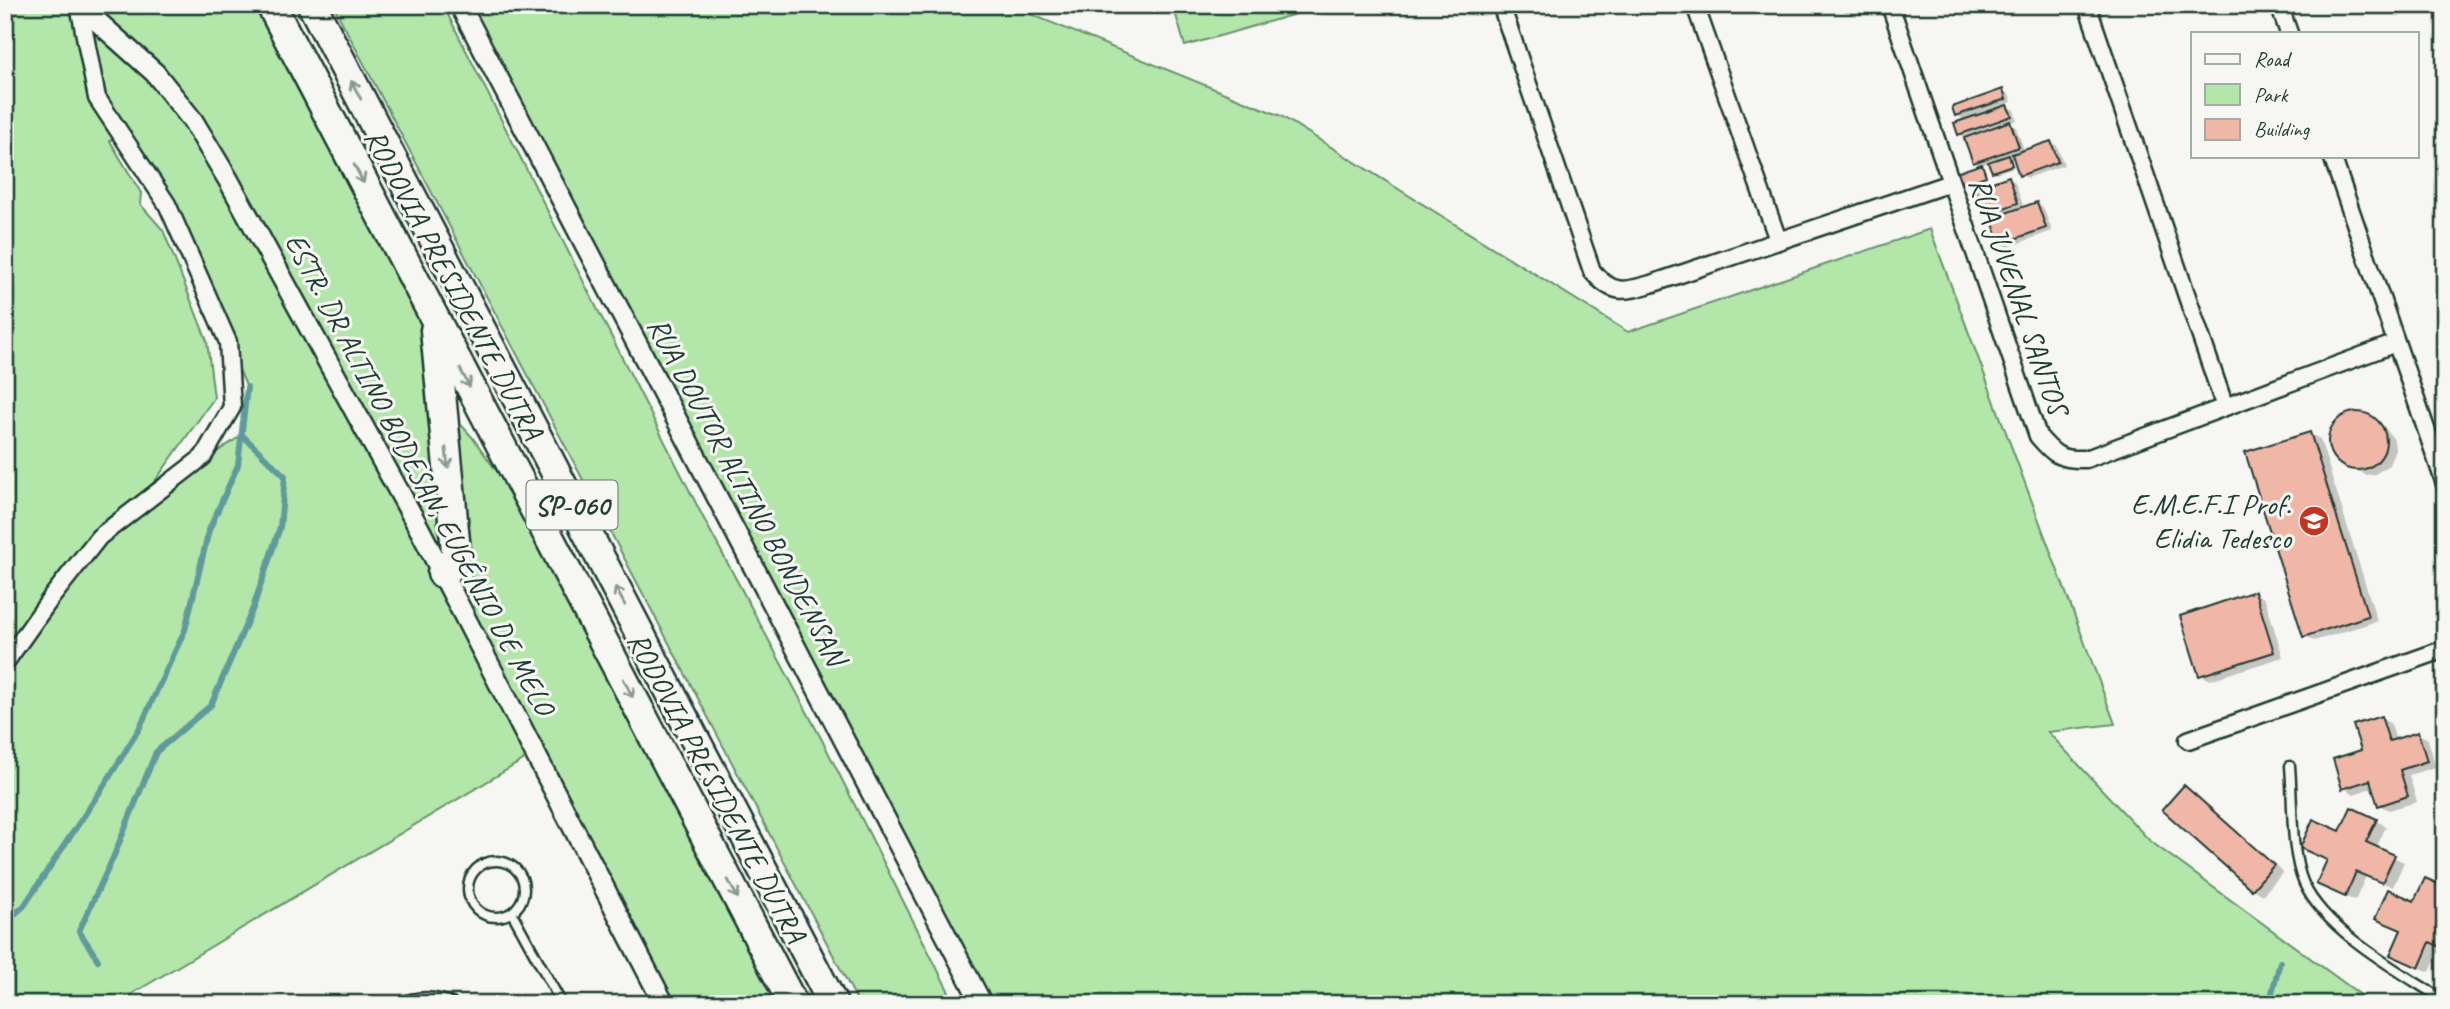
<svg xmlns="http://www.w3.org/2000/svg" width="2450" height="1009" font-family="Caveat,sans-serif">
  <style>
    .green { fill: #b2e7a9; stroke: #68926e; stroke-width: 2; fill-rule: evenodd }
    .shadow { fill: #0003 }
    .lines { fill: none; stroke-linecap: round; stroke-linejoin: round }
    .stream { stroke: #5f9b9e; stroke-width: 6 }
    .building { fill: #f0b7a6; stroke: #1f3d34; stroke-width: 2 }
    .service-casing { stroke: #1f3d34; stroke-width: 13 }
    .minor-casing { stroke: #1f3d34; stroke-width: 21 }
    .tertiary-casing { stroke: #1f3d34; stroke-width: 24 }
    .motorway-casing { stroke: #1f3d34; stroke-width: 33 }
    .service { stroke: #f6f6f2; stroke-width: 8 }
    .minor { stroke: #f6f6f2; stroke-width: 16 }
    .tertiary { stroke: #f6f6f2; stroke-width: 19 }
    .motorway { stroke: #f6f6f2; stroke-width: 28 }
    .oneway { stroke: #8a9a93 }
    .labels { text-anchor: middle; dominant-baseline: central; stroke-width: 6; stroke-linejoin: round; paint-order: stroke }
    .shield { fill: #f6f6f2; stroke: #60746d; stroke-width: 2 }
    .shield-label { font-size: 28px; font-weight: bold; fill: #1f3d34 }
    .street-label { font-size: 30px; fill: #1f3d34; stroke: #f6f6f2 }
    .poi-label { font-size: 30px; fill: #1f3d34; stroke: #f6f6f2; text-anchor: end }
  </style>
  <rect width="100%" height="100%" fill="#f6f6f2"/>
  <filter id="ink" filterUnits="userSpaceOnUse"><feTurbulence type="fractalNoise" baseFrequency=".0143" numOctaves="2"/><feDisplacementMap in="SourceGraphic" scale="14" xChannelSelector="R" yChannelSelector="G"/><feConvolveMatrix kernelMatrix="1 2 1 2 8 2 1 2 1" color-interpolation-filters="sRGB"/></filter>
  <g filter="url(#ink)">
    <path class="green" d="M5,5h266l163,312 17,250 27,76 -22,-224 16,18 93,129 228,438h-129l-129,-251 -420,251h-110zM120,133l47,71 80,184 -5,47 -77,52 -60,44 50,-50 59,-83 -7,-57 -44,-111 -23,-26 1,-11 -31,-52z
      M333,5h110l262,516 117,219 133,264h-96z
      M460,5h548l273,111 347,216 302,-103 185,495 -67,8 102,109 223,163h-1392l-500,-982 -10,5z
      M1173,5h154l-142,41z"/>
    <path class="shadow" d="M2003,91l6,3 3,8 -8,3 10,5 3,10 -8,3 7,4 9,25 26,-10 6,4 7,19 -37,13 -7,-4 -7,-20 -6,2 4,2 3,9 -18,6 -6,-11 -9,3 3,2 3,10 -20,7 -3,-1 17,-17 -7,-5 -8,-23 -7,-4 7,-13 -10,-6z
      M2009,178l6,4 9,26 13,-4 6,3 9,24 -44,16 -7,-4 -9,-26 -6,-3z
      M2353,414l19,5 11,6 11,15 1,9 -6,16 -14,9 -9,1 -27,-13 -9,-15 -1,-8 8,-17z
      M2310,434l10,5 57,182 -63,20 -10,-6z
      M2255,593l10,6 18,58 -73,23 -10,-6z
      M2381,718l10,6 5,17 22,-7 10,5 8,28 -27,8 8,27 -28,8 -10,-5 -5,-18 -20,7 -10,-6z
      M2185,787l10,6 88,79 -20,23 -10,-6 -89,-79z
      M2376,821l10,5 -10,23 28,13 -11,25 -27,-11 -11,25 -27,-12 13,-56z
      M2445,888v60l-4,-2 -11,26 -28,-12 13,-56z"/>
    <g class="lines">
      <path class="stream" d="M5,923l19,-17 83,-125 32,-52 46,-99 24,-100 29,-65 9,-78
        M98,960l-19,-29 34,-73 43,-106 55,-47 42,-97 27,-81 5,-51 -43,-41
        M2269,1004l11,-42"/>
    </g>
    <path class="building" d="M2003,89l3,10 -51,17 -3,-9z
      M2007,105l5,11 -54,19 -4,-12z
      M2010,121l9,26 -46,16 -9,-25z
      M2051,141l7,21 -39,14 -7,-22z
      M2009,155l3,10 -20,7 -4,-10z
      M1982,164l4,12 -23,8 -5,-12z
      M2009,176l9,27 -33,12 -10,-27z
      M2037,202l9,26 -46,16 -9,-26z
      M2328 441a29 29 0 1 1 58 0a29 29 0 1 1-58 0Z
      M2310,432l58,184 -65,21 -58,-185z
      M2255,591l19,61 -75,24 -19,-60z
      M2381,716l8,25 29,-9 9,29 -27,9 8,26 -30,10 -8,-26 -28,9 -9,-30 28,-9 -8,-25z
      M2184,785l90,80 -22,25 -90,-80z
      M2351,807l26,12 -11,23 29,13 -13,28 -26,-11 -11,25 -29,-13 11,-24 -27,-12 13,-29 27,12z
      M2425,878l20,9v18l-4,8 4,2v34l-15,-7 -11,26 -29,-13 11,-25 -26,-11 13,-30 26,12z"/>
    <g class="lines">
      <g class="service-casing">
        <path id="service" d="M2290,766c3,35 0,86 14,118 22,48 98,89 141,117
          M468 889a28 28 0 1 1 56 0a28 28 0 1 1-56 0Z
          M512,913l50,91
          M397,1004c18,-9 40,-9 57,0"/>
      </g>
      <g class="minor-casing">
        <path id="minor" d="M1501,5l91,266c20,24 32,21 59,13l299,-101
          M1695,5l83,235
          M1890,5l148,431c16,19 22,24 48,23l310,-116
          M2087,5l138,402
          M2279,5l10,28
          M2332,156l113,328
          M5,663l46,-65 48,-61 104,-80 29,-50 -4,-65 -61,-138 -70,-106 -18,-93
          M2188,740l257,-91"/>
      </g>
      <g class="tertiary-casing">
        <path id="tertiary" d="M79,5l76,68 38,48 36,60 191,349 244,474
          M460,5l522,999"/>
      </g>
      <g class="motorway-casing">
        <path id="motorway" d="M271,5l522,999
          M312,5l521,999
          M435,330l21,221c0,12 -4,16 -14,22"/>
      </g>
      <use href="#service" class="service"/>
      <use href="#minor" class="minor"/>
      <use href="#tertiary" class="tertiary"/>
      <use href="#motorway" class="motorway"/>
    </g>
    <defs><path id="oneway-shaft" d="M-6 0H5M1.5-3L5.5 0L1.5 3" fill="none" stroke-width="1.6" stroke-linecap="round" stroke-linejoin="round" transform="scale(1.75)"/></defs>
    <g class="oneway">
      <use href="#oneway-shaft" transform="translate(356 90) rotate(-118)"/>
      <use href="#oneway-shaft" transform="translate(359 174) rotate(62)"/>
      <use href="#oneway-shaft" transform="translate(465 378) rotate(62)"/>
      <use href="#oneway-shaft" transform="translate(447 458) rotate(84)"/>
      <use href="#oneway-shaft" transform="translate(620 596) rotate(-118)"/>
      <use href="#oneway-shaft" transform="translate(628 688) rotate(63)"/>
      <use href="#oneway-shaft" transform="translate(733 889) rotate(62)"/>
    </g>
  </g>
  <defs>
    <g id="school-disc" transform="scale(1.575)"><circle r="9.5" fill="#c8321e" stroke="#f6f6f2"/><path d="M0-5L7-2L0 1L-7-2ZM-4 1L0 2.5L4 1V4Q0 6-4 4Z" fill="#fff"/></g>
  </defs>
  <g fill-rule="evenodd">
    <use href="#school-disc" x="2314" y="521"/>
  </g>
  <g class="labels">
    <rect class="shield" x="526.5" y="480.5" width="91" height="49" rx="5"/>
    <g class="shield-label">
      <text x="572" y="505">SP-060</text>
    </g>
    <g class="street-label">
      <text transform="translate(454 284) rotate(62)">RODOVIA PRESIDENTE DUTRA</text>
      <text transform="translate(2019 296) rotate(71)">RUA JUVENAL SANTOS</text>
      <text transform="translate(420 474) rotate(62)">ESTR. DR ALTINO BODESAN, EUGÊNIO DE MELO</text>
      <text transform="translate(747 491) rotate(62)">RUA DOUTOR ALTINO BONDENSAN</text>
      <text transform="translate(717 787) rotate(62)">RODOVIA PRESIDENTE DUTRA</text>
    </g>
    <g class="poi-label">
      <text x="2291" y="504">E.M.E.F.I Prof.<tspan x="2291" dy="34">Elidia Tedesco</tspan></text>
    </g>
  </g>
  <rect width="2450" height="1009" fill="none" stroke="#f6f6f2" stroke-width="28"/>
  <rect x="14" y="14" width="2422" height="981" fill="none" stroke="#1f3d34" stroke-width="2.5" filter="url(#ink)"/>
  <rect x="2191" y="32" width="228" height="126" fill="#f6f6f2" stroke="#a0aca6" stroke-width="2"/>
  <rect x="2205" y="54" width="35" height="10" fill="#f6f6f2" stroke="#a0aca6" stroke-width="2"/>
  <text x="2254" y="66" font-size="21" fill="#1f3d34">Road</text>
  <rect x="2205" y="84" width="35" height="21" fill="#b2e7a9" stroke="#a0aca6" stroke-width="2"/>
  <text x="2254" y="102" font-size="21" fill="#1f3d34">Park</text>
  <rect x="2205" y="119" width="35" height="21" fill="#f0b7a6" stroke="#a0aca6" stroke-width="2"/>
  <text x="2254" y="136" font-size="21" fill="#1f3d34">Building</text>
</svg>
